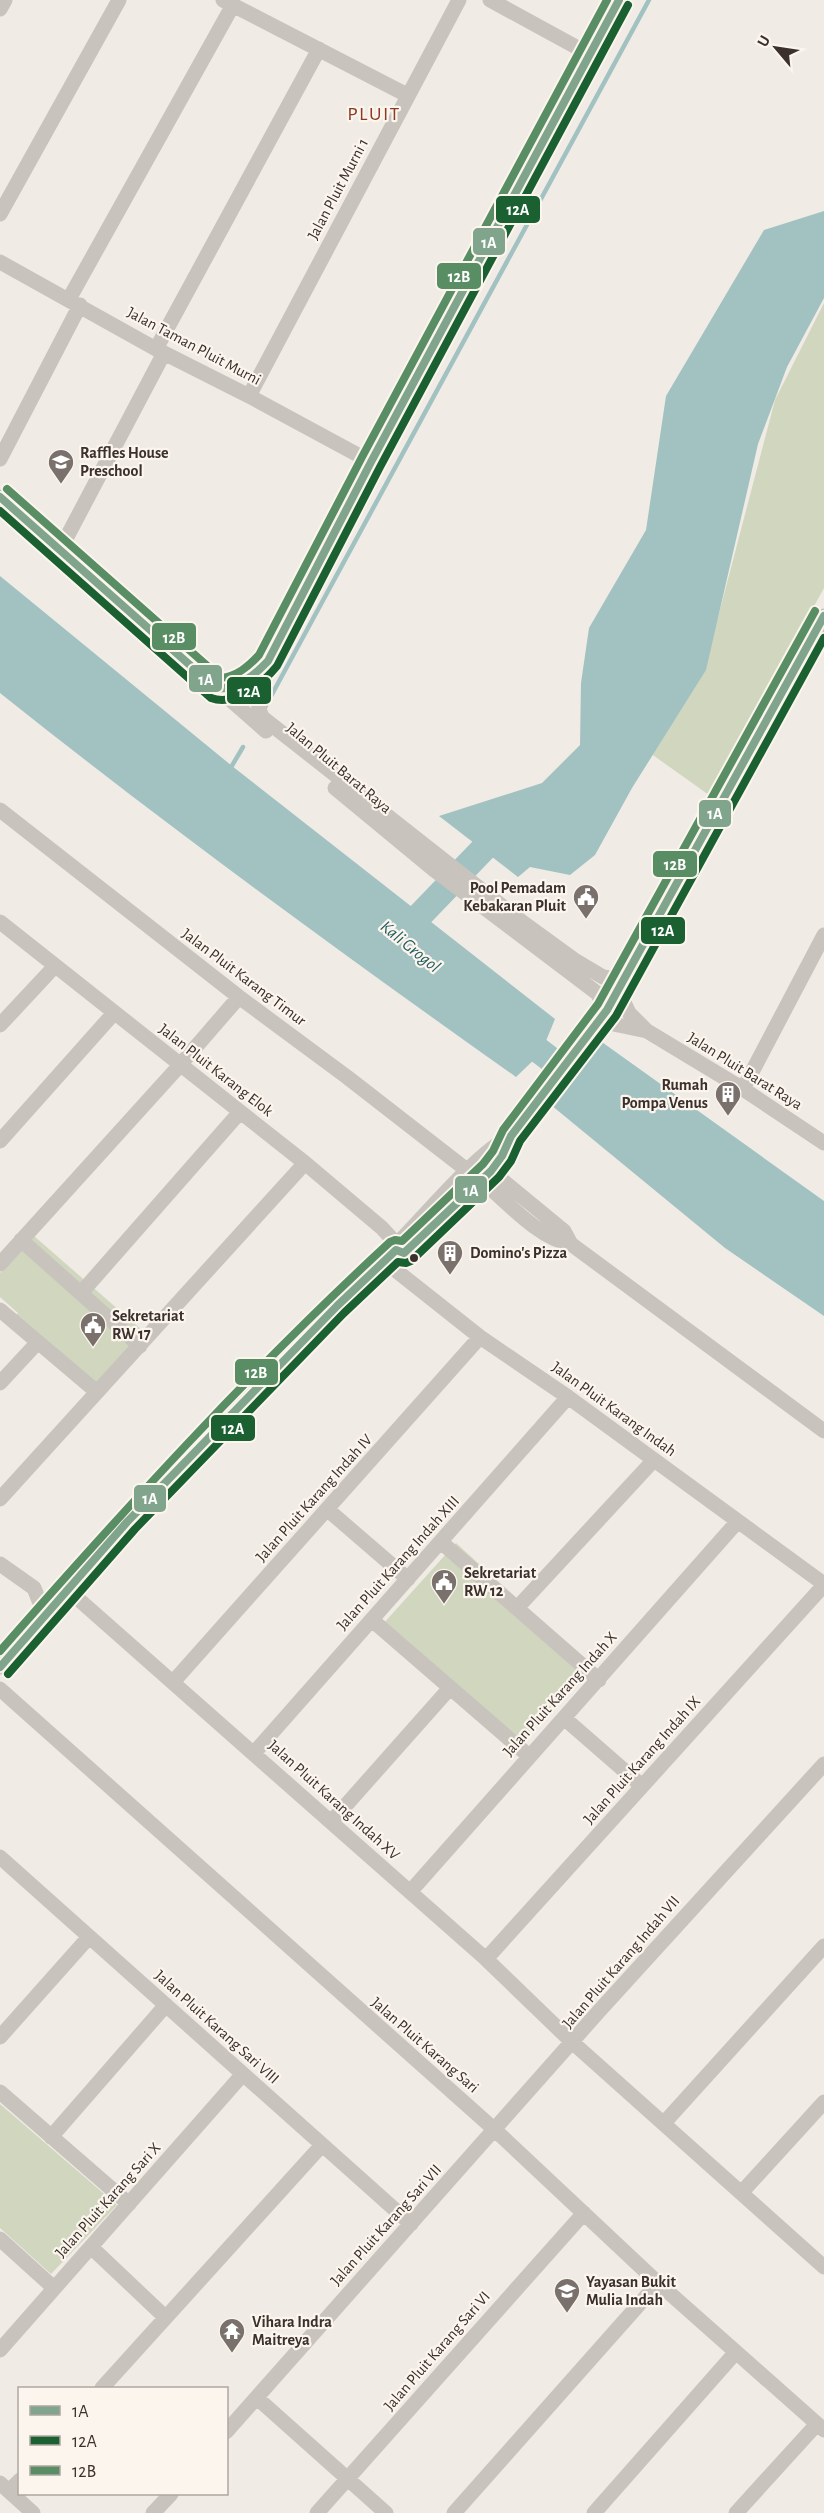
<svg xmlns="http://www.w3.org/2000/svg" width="824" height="2513" font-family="'Alegreya Sans',sans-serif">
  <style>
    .green { fill: #d1d6bf }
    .water { fill: #a1c2c1 }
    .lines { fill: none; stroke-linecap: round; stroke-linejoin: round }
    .stream { stroke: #a1c2c1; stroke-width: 4.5 }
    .river { stroke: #a1c2c1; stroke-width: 26 }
    .minor { stroke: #c9c3be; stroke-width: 15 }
    .bus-1-casing { stroke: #fbf5ee; stroke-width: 12 }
    .bus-2-casing { stroke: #fbf5ee; stroke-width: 12 }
    .bus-3-casing { stroke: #fbf5ee; stroke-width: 12 }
    .bus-1 { stroke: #81a48c; stroke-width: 8 }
    .bus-2 { stroke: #1b6031; stroke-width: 8 }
    .bus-3 { stroke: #598e64; stroke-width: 8 }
    .bus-dot { fill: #3b302b; stroke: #fbf5ee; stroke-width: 2 }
    .labels { text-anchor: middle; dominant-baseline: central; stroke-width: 4.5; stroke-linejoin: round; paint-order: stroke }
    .street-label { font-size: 16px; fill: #3b302b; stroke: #fbf5ee }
    .poi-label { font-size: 16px; font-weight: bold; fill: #3b302b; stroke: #fbf5ee; text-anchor: start }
    .water-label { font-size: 18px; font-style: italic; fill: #1f5a5e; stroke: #fbf5ee }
    .quarter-label { font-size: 20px; letter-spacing: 1.5px; fill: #8c3b22; stroke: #fbf5ee }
    .line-badge { stroke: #fbf5ee; stroke-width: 2 }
    .badge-label { font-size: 16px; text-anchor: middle; font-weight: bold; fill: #fff }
  </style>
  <rect width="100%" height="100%" fill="#f0ebe5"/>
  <path class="green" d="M824,303v285l-115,207 -66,-47 73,-123 59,-225z
    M34,1236l109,95 -47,52 -80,-68 2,-2 -18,-16v-24z
    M456,1543l134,122 -72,80 -135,-121z
    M0,2104l117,101 -66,69 -51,-46z"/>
  <path class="water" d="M824,211v87l-37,69 -29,77 -52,226 -74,118 -37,67 -25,20 -40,-8 -12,10 -79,-61 103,-33 38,-38 1,-62 8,-55 57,-98 20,-134 98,-166z
    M0,576l232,190 323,253 -14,34 -25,24c-175,-124 -348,-250 -516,-384z
    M599,1040l225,161v115l-99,-68 -174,-143z"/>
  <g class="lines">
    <path class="stream" d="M264,709l385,-709
      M230,769l13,-22"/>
    <path class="river" d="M464,869l27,-28 23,-3
      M398,938l51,-53
      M516,1033l85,65"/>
    <path class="minor" d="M223,0l184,95
      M490,0l99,54
      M619,0l-248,462 -103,199c-6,18 -16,40 -5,57l258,203 55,40 27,16 15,2 8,-5
      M0,9l5,-9
      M0,214l119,-214
      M0,262l156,87 93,47 122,66
      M69,299l164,-294
      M156,349l163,-300
      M249,396l210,-396
      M0,459l80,-154
      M0,497l266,234
      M60,550l104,-197
      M217,689c22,-1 33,-9 49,-26
      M335,788l98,81 164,124 10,17
      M0,810l239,187 108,80 121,94
      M0,922l305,241 77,65 20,22
      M618,990l11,23 18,18 96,58 81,54
      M599,1021l48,10
      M0,1025l55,-59
      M743,1089l81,-154
      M0,1141l114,-128
      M491,1171l73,60 7,13 253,187
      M481,1180c25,21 58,59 90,64
      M21,1240l119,106
      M396,1250l8,3 87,-82 11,-15 9,-20 96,-126 217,-394
      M384,1261l96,76 88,60 256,187
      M0,1264l181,-200 58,-67
      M81,1293l159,-181
      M0,1310l97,82
      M0,1383l38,-41
      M0,1499l305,-336
      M328,1510l80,69
      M441,1542l158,138
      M0,1564l34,24 11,28
      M68,1590l418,369 86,83 252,225
      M517,1608l136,-147
      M372,1620l157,136
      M0,1667l127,-145 210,-216 56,-52 4,-10c31,-31 76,-87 113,-108
      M174,1681l306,-344
      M0,1689l495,441 163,153 166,147
      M564,1718l78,68
      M254,1753l314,-356
      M331,1822l118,-133
      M0,1857l411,367
      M410,1892l328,-371
      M486,1959l338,-374
      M0,2037l89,-100
      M0,2092l129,112
      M664,2123l160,-177
      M51,2137l115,-132
      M742,2192l82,-90
      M0,2239l54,49
      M91,2247l74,70
      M0,2350l243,-276
      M102,2388l220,-243
      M257,2398l129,115
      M226,2432l374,-422 224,-246
      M0,2483l33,30
      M9,2491l11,-11
      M153,2513l18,-19
      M317,2513l267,-300
      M454,2513l204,-230
      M594,2513l142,-161
      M736,2513l81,-89"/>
    <g class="bus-1-casing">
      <path id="bus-1" d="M0,497l217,192c22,-2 36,-12 51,-28l103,-199 248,-462
        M0,1667l127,-145 210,-216 59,-56 8,3 87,-82 11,-15 9,-20 96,-126 217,-394"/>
    </g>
    <g class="bus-2-casing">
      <path id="bus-2" d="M0,511l211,187c24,9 52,-15 66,-32l103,-199 248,-462
        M8,1674l127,-145 209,-216 54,-51 8,1 5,-2 88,-84 12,-16 9,-20 96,-125 208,-378"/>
    </g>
    <g class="bus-3-casing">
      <path id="bus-3" d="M7,489l214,189c16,-2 27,-11 38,-23l103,-198 245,-457
        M0,1651c124,-141 251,-281 390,-409l5,-2 7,1 81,-77 10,-13 10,-21 95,-126 217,-393"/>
    </g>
    <use href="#bus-1" class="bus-1"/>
    <use href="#bus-2" class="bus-2"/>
    <use href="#bus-3" class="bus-3"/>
  </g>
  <defs>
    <g id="school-pin" transform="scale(1.35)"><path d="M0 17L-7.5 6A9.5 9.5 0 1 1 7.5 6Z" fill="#7a716c" stroke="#fbf5ee"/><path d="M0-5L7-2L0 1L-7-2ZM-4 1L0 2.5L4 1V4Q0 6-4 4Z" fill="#fff"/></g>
    <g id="civic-pin" transform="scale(1.35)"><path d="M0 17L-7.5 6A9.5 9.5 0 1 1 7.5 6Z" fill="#7a716c" stroke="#fbf5ee"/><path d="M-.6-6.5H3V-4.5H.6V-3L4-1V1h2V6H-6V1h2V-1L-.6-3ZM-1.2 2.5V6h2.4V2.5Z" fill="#fff"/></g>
    <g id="building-pin" transform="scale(1.35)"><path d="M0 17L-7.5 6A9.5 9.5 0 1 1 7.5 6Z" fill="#7a716c" stroke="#fbf5ee"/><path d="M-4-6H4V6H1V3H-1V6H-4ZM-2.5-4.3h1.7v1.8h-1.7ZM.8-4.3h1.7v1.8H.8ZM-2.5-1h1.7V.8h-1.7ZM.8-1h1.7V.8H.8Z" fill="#fff"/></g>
    <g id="temple-pin" transform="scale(1.35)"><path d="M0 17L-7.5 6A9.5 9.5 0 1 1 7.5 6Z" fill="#7a716c" stroke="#fbf5ee"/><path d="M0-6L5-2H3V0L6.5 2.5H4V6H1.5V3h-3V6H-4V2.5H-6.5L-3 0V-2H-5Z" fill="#fff"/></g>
  </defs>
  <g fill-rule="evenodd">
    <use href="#school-pin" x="61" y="462"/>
    <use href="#civic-pin" x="586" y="897"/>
    <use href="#building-pin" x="728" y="1094"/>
    <use href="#building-pin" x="450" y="1253"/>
    <use href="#civic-pin" x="93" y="1325"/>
    <use href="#civic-pin" x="444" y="1582"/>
    <use href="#school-pin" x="567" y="2291"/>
    <use href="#temple-pin" x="232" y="2331"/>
  </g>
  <circle class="bus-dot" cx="414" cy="1258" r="5"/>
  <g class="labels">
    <g class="street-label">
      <text transform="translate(338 189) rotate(-62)">Jalan Pluit Murni 1</text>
      <text transform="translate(194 346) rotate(28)">Jalan Taman Pluit Murni</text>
      <text transform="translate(339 768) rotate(40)">Jalan Pluit Barat Raya</text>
      <text transform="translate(244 977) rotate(37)">Jalan Pluit Karang Timur</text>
      <text transform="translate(216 1070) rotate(38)">Jalan Pluit Karang Elok</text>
      <text transform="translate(745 1071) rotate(32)">Jalan Pluit Barat Raya</text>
      <text transform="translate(614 1409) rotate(36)">Jalan Pluit Karang Indah</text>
      <text transform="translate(314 1498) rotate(-48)">Jalan Pluit Karang Indah IV</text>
      <text transform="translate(398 1563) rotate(-48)">Jalan Pluit Karang Indah XIII</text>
      <text transform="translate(560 1694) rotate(-48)">Jalan Pluit Karang Indah X</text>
      <text transform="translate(642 1760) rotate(-48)">Jalan Pluit Karang Indah IX</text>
      <text transform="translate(334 1800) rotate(42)">Jalan Pluit Karang Indah XV</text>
      <text transform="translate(621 1962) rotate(-49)">Jalan Pluit Karang Indah VII</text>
      <text transform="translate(217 2027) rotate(42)">Jalan Pluit Karang Sari VIII</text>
      <text transform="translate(425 2045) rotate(41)">Jalan Pluit Karang Sari</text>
      <text transform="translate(108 2200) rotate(-48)">Jalan Pluit Karang Sari X</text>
      <text transform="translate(386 2225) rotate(-48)">Jalan Pluit Karang Sari VII</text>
      <text transform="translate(437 2351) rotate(-49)">Jalan Pluit Karang Sari VI</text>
    </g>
    <g class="poi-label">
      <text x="80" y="453">Raffles House<tspan x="80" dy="18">Preschool</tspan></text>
      <text x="566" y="888" text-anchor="end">Pool Pemadam<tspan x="566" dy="18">Kebakaran Pluit</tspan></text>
      <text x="708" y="1085" text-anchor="end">Rumah<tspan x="708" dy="18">Pompa Venus</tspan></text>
      <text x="470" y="1253">Domino's Pizza</text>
      <text x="112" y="1316">Sekretariat<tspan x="112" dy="18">RW 17</tspan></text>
      <text x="464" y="1573">Sekretariat<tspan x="464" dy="18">RW 12</tspan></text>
      <text x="586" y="2282">Yayasan Bukit<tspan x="586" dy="18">Mulia Indah</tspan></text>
      <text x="252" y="2322">Vihara Indra<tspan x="252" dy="18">Maitreya</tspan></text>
    </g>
    <g class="water-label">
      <text transform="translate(410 947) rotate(39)">Kali Grogol</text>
    </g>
    <g class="quarter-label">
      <text x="374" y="114">PLUIT</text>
    </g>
  </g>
  <g class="line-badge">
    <rect x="495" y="195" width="46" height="29" rx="6" fill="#1b6031"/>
    <rect x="472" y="227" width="34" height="29" rx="6" fill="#81a48c"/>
    <rect x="436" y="262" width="46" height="28" rx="6" fill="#598e64"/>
    <rect x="151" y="622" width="46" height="29" rx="6" fill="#598e64"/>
    <rect x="188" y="664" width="35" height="29" rx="6" fill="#81a48c"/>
    <rect x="226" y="676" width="46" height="29" rx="6" fill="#1b6031"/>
    <rect x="698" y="799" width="34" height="29" rx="6" fill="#81a48c"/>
    <rect x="652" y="850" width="46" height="28" rx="6" fill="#598e64"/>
    <rect x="640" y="916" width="46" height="29" rx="6" fill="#1b6031"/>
    <rect x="454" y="1175" width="34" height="29" rx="6" fill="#81a48c"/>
    <rect x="234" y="1358" width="45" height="28" rx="6" fill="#598e64"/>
    <rect x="210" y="1414" width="46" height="28" rx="6" fill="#1b6031"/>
    <rect x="133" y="1484" width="34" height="29" rx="6" fill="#81a48c"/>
  </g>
  <g class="badge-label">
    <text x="518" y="215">12A</text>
    <text x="489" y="248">1A</text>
    <text x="459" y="282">12B</text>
    <text x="174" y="643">12B</text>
    <text x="206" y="685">1A</text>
    <text x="249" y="697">12A</text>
    <text x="715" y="819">1A</text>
    <text x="675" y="870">12B</text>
    <text x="663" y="936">12A</text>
    <text x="471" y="1196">1A</text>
    <text x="256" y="1378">12B</text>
    <text x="233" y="1434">12A</text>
    <text x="150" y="1504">1A</text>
  </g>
  <rect x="18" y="2387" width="210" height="108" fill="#fbf5ee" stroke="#aea6a0" stroke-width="1.5"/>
  <rect x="30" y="2406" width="30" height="9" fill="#81a48c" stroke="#aea6a0" stroke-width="1.5"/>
  <text x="72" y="2417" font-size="18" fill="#3b302b">1A</text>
  <rect x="30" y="2436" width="30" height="9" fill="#1b6031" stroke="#aea6a0" stroke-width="1.5"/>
  <text x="72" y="2447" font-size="18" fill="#3b302b">12A</text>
  <rect x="30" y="2466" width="30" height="9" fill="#598e64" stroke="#aea6a0" stroke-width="1.5"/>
  <text x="72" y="2477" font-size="18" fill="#3b302b">12B</text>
  <g transform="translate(776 48) rotate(299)" stroke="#fbf5ee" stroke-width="4.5" paint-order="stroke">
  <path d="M0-4.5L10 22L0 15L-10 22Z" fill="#3b302b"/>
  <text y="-9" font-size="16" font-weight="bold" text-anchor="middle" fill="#3b302b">U</text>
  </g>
</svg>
